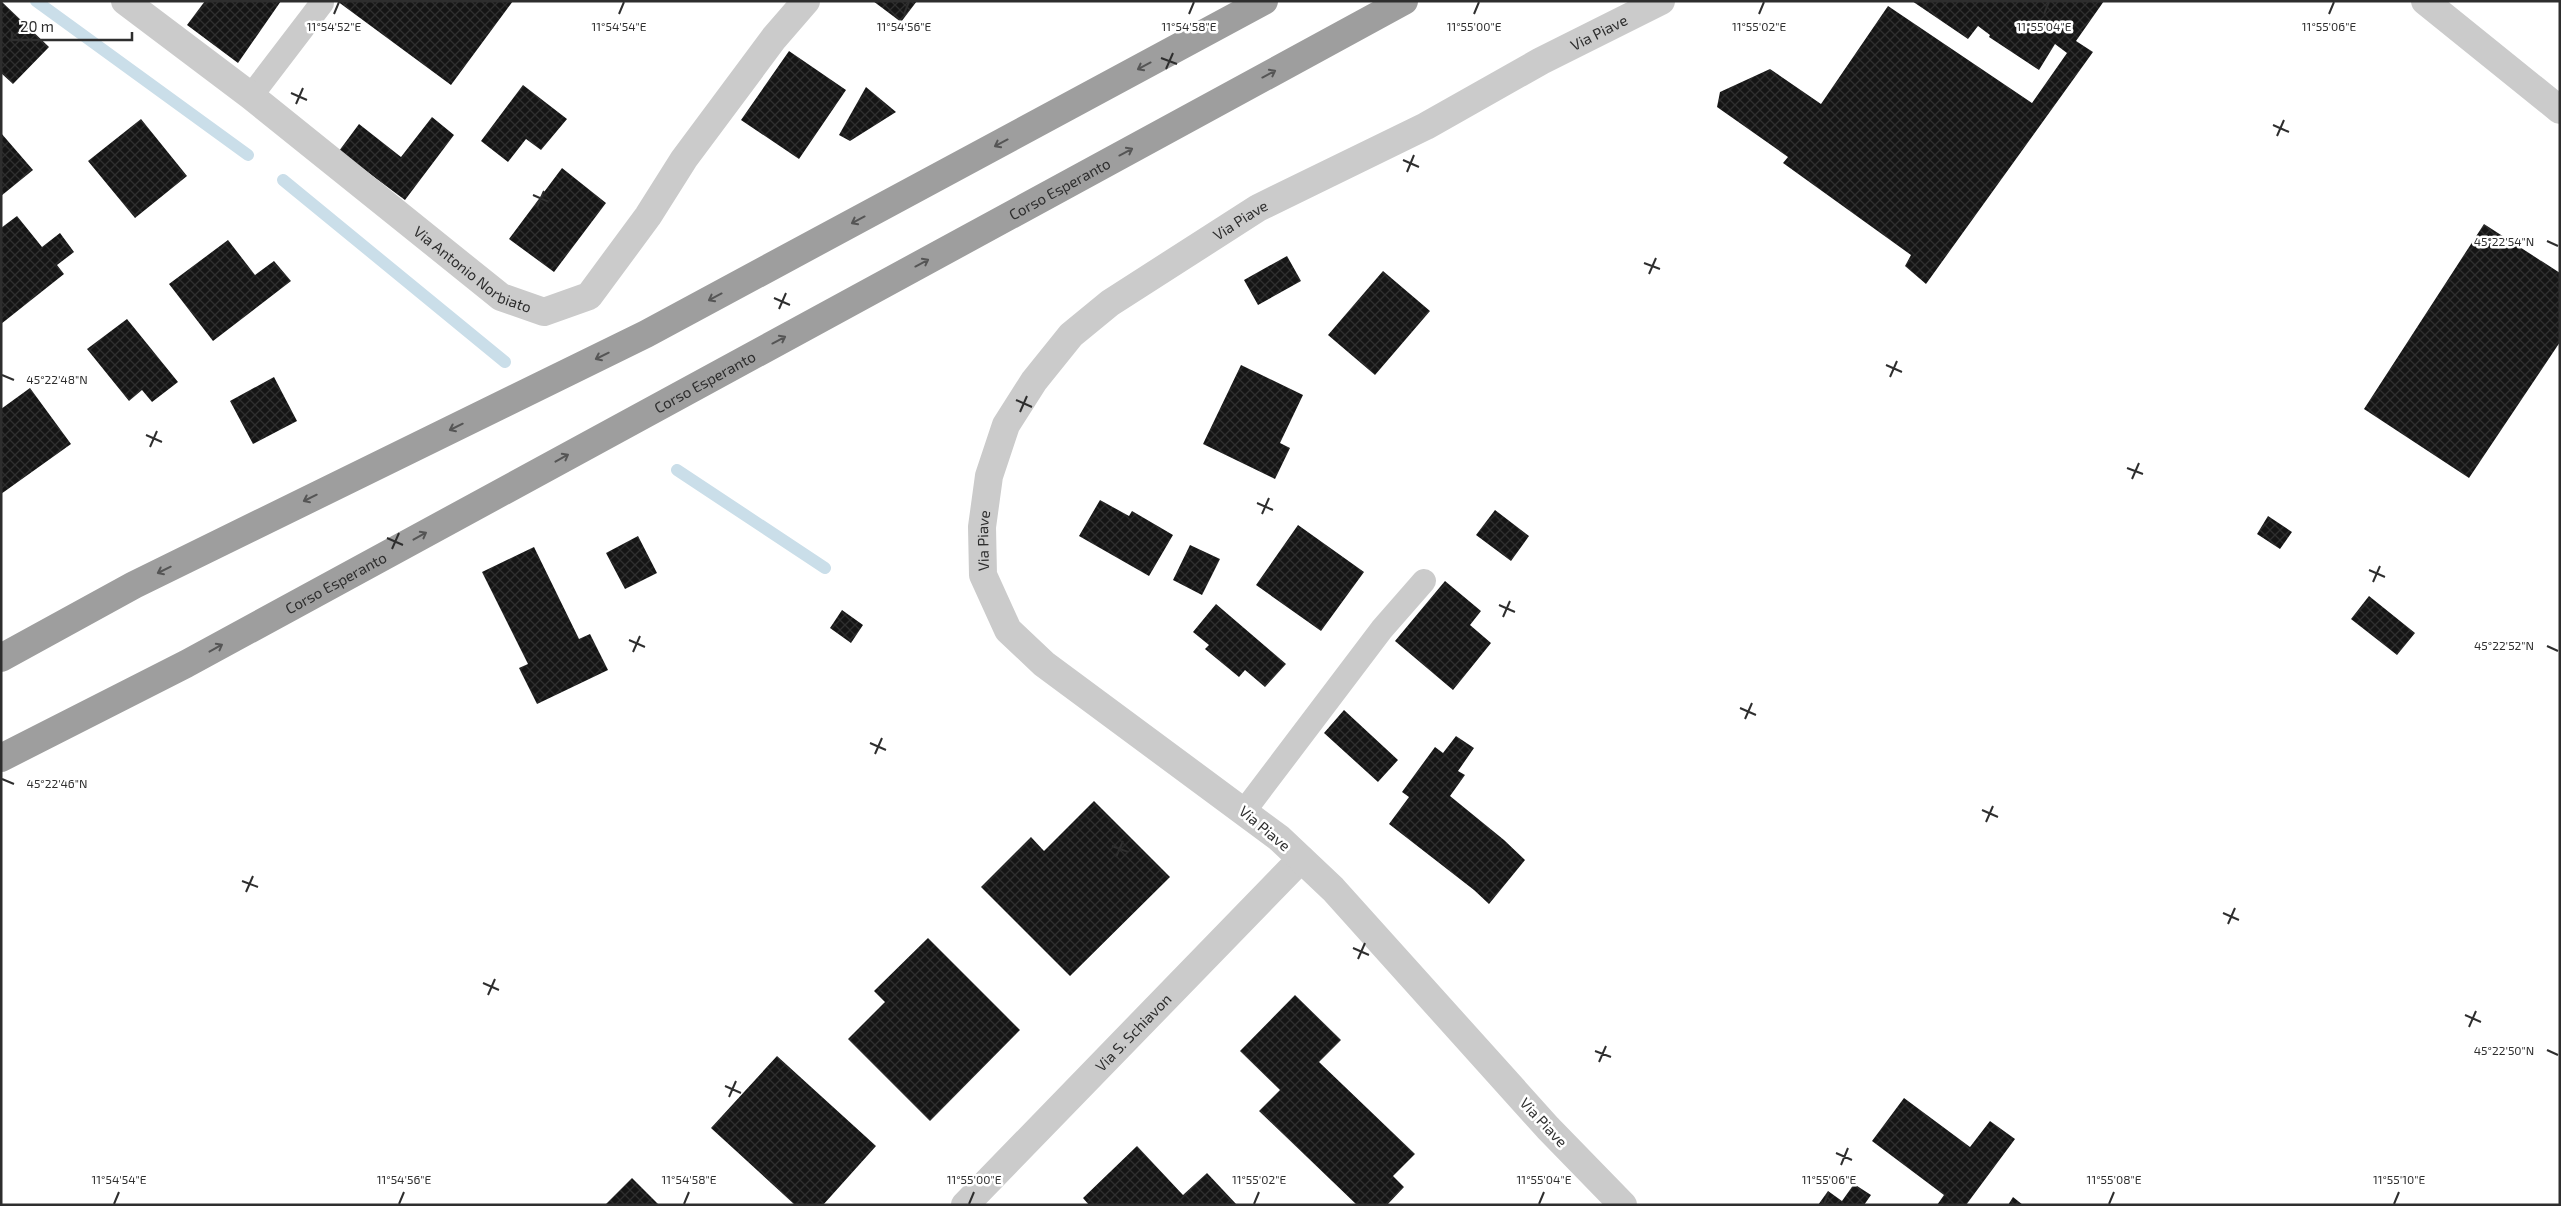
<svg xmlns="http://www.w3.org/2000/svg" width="2561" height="1206" font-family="'Exo 2',sans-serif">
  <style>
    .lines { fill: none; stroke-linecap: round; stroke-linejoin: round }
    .stream { stroke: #cadee9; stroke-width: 12 }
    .building { fill: url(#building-cross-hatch) }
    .service { stroke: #cbcbcb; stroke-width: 24 }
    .minor { stroke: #cbcbcb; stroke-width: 28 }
    .trunk { stroke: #9e9e9e; stroke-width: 28 }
    .oneway { stroke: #555 }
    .ticks { fill: none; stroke: #2e2e2e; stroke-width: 2 }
    .labels { text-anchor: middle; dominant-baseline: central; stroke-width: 5; stroke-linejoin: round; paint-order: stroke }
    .street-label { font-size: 15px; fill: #2e2e2e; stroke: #fff }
    .ticks-label { font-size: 12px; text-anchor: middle; fill: #2e2e2e; stroke: #fff; stroke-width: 5; stroke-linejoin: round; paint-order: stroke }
  </style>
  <defs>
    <pattern id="building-cross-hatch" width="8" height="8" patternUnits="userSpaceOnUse" patternTransform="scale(1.25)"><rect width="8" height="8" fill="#151515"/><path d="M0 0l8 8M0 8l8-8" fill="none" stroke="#2f2f2f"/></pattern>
  </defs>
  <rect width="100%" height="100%" fill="#fff"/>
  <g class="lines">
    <path class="stream" d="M36,1l212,154
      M283,180l222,182
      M677,470l148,98"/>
  </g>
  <path class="building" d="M1,1l48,46 -36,37 -12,-11z
    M205,1h76l-43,62 -51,-38z
    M337,1h176l-62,84z
    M873,1h44l-16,21z
    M1912,1h192l-28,40 17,11 -167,232 -21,-18 6,-11 -128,-92 5,-6 -71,-50 3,-15 50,-23 51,35 67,-98 144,97 35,-50 -12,-9 -16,26 -50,-33 1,-2 -12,-9 -10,13z
    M789,51l57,39 -47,69 -58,-39z
    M523,85l44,34 -26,31 -15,-11 -18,23 -27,-21z
    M866,87l30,25 -46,29 -11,-6z
    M432,117l22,18 -49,65 -66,-49 20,-27 42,33z
    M141,119l46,57 -52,42 -47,-57z
    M1,133l32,37 -32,26z
    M562,168l44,35 -52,69 -45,-33z
    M17,216l25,31 18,-14 14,19 -17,13 7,9 -63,50v-96z
    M2484,224l76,49v69l-91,136 -105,-69z
    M228,240l27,35 19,-14 17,20 -78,60 -44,-57z
    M1287,256l14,25 -43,24 -14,-25z
    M1383,271l47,40 -55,64 -47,-40z
    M127,319l51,63 -26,20 -10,-12 -13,11 -42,-52z
    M1241,365l62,30 -23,48 10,5 -15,31 -72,-35z
    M274,377l23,44 -44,23 -23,-43z
    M30,388l41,56 -70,50v-85z
    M1100,500l29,16 3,-5 41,24 -24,41 -70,-40z
    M1495,510l34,26 -18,25 -35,-26z
    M2268,516l24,16 -12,17 -23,-15z
    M1298,525l66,47 -43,59 -65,-46z
    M638,536l19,37 -32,16 -19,-36z
    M1190,545l30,14 -18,36 -29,-15z
    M534,547l45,92 11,-5 18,36 -71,34 -18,-36 9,-4 -46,-92z
    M1445,581l36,30 -11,14 21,18 -38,47 -58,-49z
    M2369,596l46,37 -18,22 -46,-36z
    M1216,604l70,60 -21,23 -20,-17 -6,7 -34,-28 4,-4 -16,-13z
    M842,610l21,15 -12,18 -21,-15z
    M1344,710l54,50 -20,22 -54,-49z
    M1456,736l18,12 -16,23 7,4 -15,21 54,44 21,20 -36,44 -15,-14 -85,-66 20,-27 -7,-5 33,-45 8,6z
    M1094,801l76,76 -100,99 -89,-89 50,-50 13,14z
    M928,938l92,92 -90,91 -82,-82 37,-37 -11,-11z
    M1295,995l46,45 -22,22 96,92 -22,22 11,11 -17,18h-30l-98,-94 21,-21 -40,-39z
    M777,1056l99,90 -53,59h-28l-84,-77z
    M1904,1098l66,49 20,-26 25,18 -49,66h-29l7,-10 -72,-54z
    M1137,1146l46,49 24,-22 30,32h-148l-6,-7z
    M632,1178l27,27h-54z
    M1854,1184l17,11 -7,10h-46l10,-14 14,10z
    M2013,1197l10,8h-15z"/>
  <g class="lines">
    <path class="service" d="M251,96l71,-93
      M1245,810l137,-181 42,-48"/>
    <g class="minor">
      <path id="s1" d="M125,1l126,95 250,201 43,15 45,-16 59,-80 36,-57 90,-121 32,-37"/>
      <path d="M2425,1l135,109"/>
      <path id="s2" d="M965,1205l336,-346"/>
      <path id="s3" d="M1623,1205l-75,-77 -215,-239 -54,-51 -235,-174 -36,-34 -25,-55 -1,-48 7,-51 17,-51 28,-44 37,-46 39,-32 148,-95 168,-82 115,-65 120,-60"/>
    </g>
    <g class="trunk">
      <path d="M1,658l133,-73 512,-251 618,-333"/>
      <path id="s4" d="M1,758l185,-94 1218,-663"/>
    </g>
  </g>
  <defs><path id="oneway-shaft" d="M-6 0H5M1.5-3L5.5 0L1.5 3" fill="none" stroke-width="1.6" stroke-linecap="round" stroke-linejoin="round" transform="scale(1.25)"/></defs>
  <g class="oneway">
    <use href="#oneway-shaft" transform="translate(1144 66) rotate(152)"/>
    <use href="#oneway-shaft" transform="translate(1269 74) rotate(-28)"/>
    <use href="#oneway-shaft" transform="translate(1001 143) rotate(152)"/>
    <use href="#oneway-shaft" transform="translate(1126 152) rotate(-28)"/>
    <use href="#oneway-shaft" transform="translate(858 220) rotate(152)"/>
    <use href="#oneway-shaft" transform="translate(922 263) rotate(-28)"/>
    <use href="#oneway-shaft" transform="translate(715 297) rotate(152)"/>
    <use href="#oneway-shaft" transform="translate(779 340) rotate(-28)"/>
    <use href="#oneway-shaft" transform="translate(602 356) rotate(154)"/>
    <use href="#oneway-shaft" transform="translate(456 427) rotate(154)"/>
    <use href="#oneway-shaft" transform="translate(562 458) rotate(-29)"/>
    <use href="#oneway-shaft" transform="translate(310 498) rotate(154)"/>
    <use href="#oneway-shaft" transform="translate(420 536) rotate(-29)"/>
    <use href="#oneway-shaft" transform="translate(164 570) rotate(154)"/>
    <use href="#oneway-shaft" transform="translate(216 648) rotate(-29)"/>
  </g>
  <path class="ticks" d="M334,14l5,-12M619,14l5,-12M904,14l5,-12M1189,14l5,-12M1474,14l5,-12M1759,14l5,-12M2044,14l5,-12M2329,14l5,-12M1161,58l16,6M1166,69l7,-16M291,93l16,7M296,104l7,-16M2273,125l16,7M2277,136l7,-16M1403,160l16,7M1407,172l7,-17M533,195l16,7M537,207l7,-16M2547,241l11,5M1644,263l16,6M1649,274l7,-16M774,298l16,7M779,309l7,-16M1886,365l16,7M2,375l12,5M1890,377l7,-16M1016,400l16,7M1020,412l7,-16M146,435l16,7M150,447l7,-16M2127,468l16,6M2132,479l7,-16M1257,503l16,7M1262,514l7,-16M387,538l16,7M392,549l7,-16M2369,570l16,7M2373,582l7,-16M1499,605l16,7M1503,617l7,-16M629,640l16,7M2547,646l11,5M633,652l7,-16M1740,708l16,7M1745,719l7,-16M870,743l16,7M875,754l7,-16M2,779l12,5M1982,810l16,7M1986,822l7,-16M1112,846l16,6M1116,857l7,-16M242,881l16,6M246,892l7,-16M2223,913l16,7M2228,924l7,-16M1353,948l16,7M1358,959l7,-16M483,983l16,7M488,995l7,-16M2465,1015l16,7M2469,1027l7,-16M2547,1050l11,5M1595,1051l16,6M1599,1062l7,-16M725,1086l16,7M729,1097l7,-16M1836,1153l16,7M1841,1165l7,-17M114,1204l5,-12M399,1204l5,-12M684,1204l5,-12M969,1204l5,-12M1254,1204l5,-12M1539,1204l5,-12M1824,1204l5,-12M2109,1204l5,-12M2394,1204l5,-12"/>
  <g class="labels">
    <g class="street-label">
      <text stroke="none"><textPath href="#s3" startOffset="1780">Via Piave</textPath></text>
      <text stroke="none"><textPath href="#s4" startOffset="1202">Corso Esperanto</textPath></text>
      <text stroke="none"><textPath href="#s3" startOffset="1375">Via Piave</textPath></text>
      <text stroke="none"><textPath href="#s1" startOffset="440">Via Antonio Norbiato</textPath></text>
      <text stroke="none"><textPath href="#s4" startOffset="798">Corso Esperanto</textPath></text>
      <text stroke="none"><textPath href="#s3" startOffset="940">Via Piave</textPath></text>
      <text stroke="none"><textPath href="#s4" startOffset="378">Corso Esperanto</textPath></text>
      <text transform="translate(1265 828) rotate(40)">Via Piave</text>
      <text stroke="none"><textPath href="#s2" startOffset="241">Via S. Schiavon</textPath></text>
      <text transform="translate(1544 1122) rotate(47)">Via Piave</text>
    </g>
  </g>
  <g class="ticks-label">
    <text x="334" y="31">11°54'52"E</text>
    <text x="619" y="31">11°54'54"E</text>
    <text x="904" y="31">11°54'56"E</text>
    <text x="1189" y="31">11°54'58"E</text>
    <text x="1474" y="31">11°55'00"E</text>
    <text x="1759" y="31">11°55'02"E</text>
    <text x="2044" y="31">11°55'04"E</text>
    <text x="2329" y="31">11°55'06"E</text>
    <text x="2504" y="246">45°22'54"N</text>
    <text x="57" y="384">45°22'48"N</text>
    <text x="2504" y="650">45°22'52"N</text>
    <text x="57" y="788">45°22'46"N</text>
    <text x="2504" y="1055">45°22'50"N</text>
    <text x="119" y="1184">11°54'54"E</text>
    <text x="404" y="1184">11°54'56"E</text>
    <text x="689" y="1184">11°54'58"E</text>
    <text x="974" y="1184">11°55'00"E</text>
    <text x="1259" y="1184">11°55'02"E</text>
    <text x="1544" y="1184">11°55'04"E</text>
    <text x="1829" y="1184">11°55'06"E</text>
    <text x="2114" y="1184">11°55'08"E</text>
    <text x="2399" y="1184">11°55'10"E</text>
  </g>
  <rect width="2561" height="1206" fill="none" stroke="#2e2e2e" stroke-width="5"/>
  <path d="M12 32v8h120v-8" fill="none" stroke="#2e2e2e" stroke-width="2.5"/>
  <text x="20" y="32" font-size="15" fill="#2e2e2e" stroke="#ffffff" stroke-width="4" paint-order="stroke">20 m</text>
</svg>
